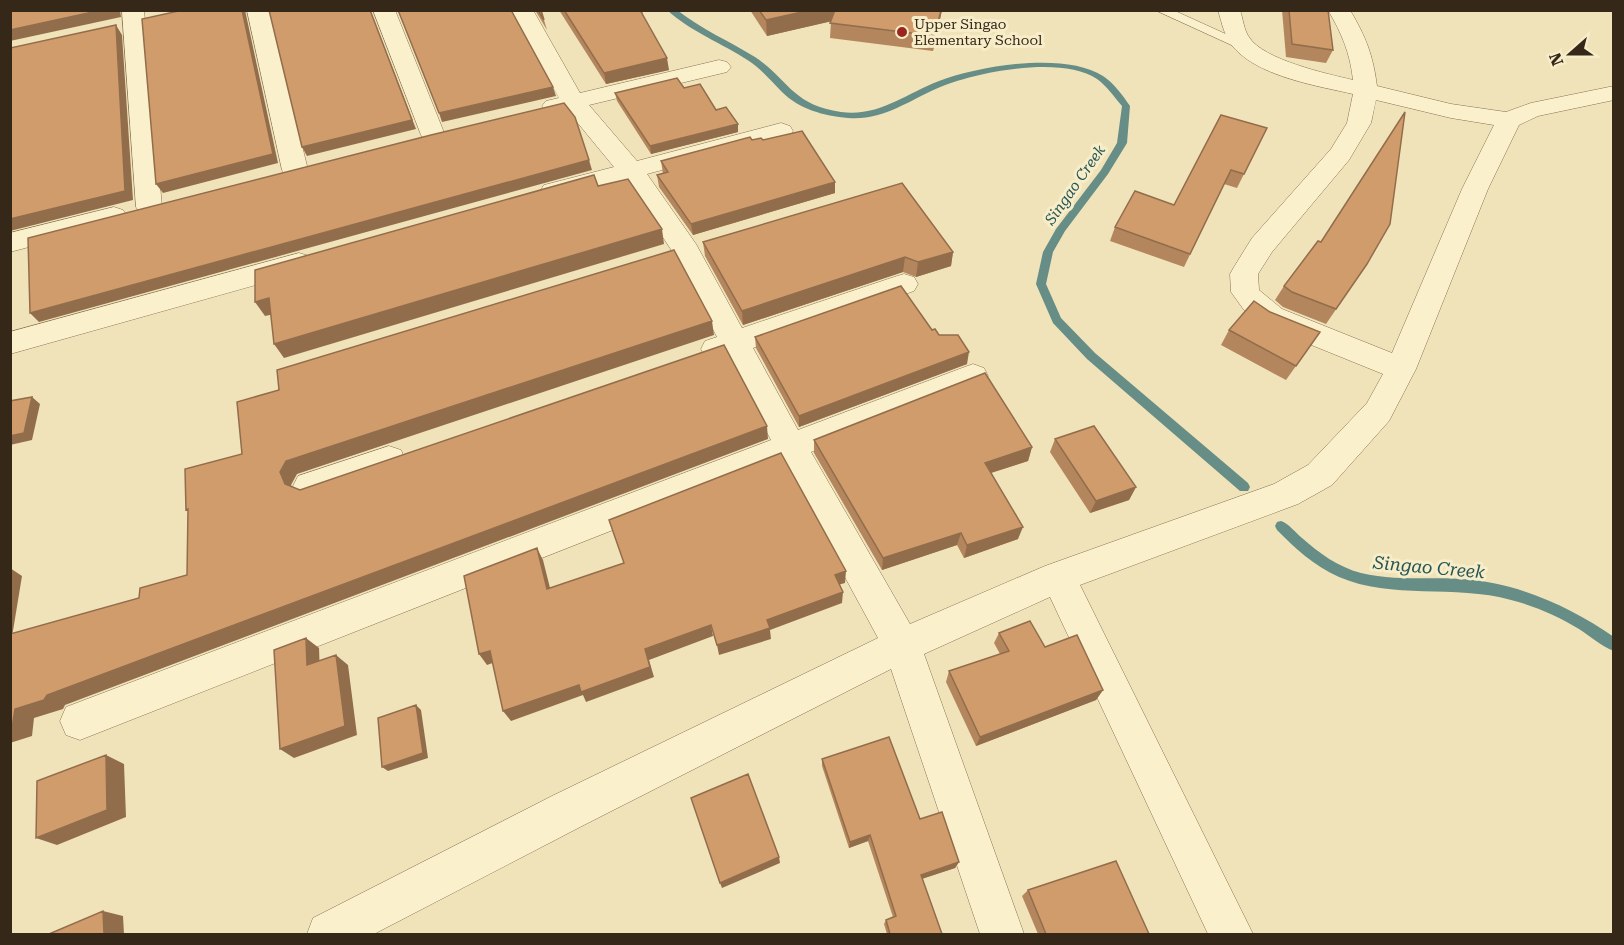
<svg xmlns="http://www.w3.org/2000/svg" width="1624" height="945" font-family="'Roboto Serif',serif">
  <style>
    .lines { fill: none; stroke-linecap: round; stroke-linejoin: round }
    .stream { fill: #668d86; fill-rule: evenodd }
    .service-casing { stroke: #877253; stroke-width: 1 }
    .minor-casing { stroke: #877253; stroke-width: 1 }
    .service { fill: #fbf0cc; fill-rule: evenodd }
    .minor { fill: #fbf0cc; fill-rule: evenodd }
    .wall { fill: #b4865d }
    .shaded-wall { fill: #926d4c }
    .building { fill: #d19c6c; stroke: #926d4c; stroke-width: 1.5 }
    .poi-dot { fill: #9a261f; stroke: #f7edc9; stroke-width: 2 }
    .labels { text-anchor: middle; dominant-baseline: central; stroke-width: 6; stroke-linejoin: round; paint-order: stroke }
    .far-poi-label { font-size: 14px; fill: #352819; stroke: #f7edc9; text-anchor: start }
    .far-water-label { font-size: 15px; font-style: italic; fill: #275656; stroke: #f7edc9 }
    .water-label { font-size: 18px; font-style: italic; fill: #275656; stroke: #f7edc9 }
  </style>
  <rect width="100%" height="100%" fill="#f0e3b9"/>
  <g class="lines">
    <path class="stream" d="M667,10h10c24,19 52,31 78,47 34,23 37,48 86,55 38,5 64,-18 98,-31 40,-15 126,-30 164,-5 11,7 20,20 27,30l-3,37 -19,31 -43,57 -12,21 -7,32 15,34 34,35 153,130 2,4 -2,4h-8l-153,-132 -34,-36 -17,-39 7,-32 13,-23 45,-59 16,-27 5,-37c-8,-9 -15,-20 -25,-27 -35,-24 -122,-7 -159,9 -30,13 -56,33 -90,30 -24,-2 -49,-9 -66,-26 -11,-11 -21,-23 -33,-31 -27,-18 -58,-29 -82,-51z
      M1281,521c8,3 14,11 21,17 17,15 36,29 59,35 33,8 66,4 100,6 55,3 108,27 153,58v14c-13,-5 -24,-15 -35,-22 -21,-13 -44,-23 -68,-29 -57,-16 -119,0 -172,-23 -25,-11 -44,-29 -62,-47l-2,-4 2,-4z"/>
    <g class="service-casing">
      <path id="service" d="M1155,10h18l77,35 -7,4 -5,-1z"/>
    </g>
    <g class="minor-casing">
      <path id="minor" d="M122,10h22l18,197 -4,6 -9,3 -9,-3 -4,-6z
        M247,10h22l39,160 -4,6 -9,2 -9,-2 -4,-6z
        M373,10h22l50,125 -3,5 -9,3 -9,-3 -3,-5z
        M511,10h22l47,83 139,-33 8,2 4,5 -4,5 -138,33 48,56 144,-38 9,3 3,5 -3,5 -143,38 49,70 46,84 152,-51 10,-3 10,3 4,7 -4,7 -161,57 45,82 164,-62 11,-4 11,4 4,8 -4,8 -173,68 99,172 135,-58 229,-82 34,-19 59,-62 16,-29 -121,-49 -18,-15 -13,-18 -1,-18 4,-7 18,-29 79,-89 16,-26 6,-29c-35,-8 -92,-17 -118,-45 -10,-10 -13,-25 -17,-39h22c3,9 4,20 9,27 14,23 79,37 104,43 -3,-27 -11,-46 -25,-70h22c16,27 23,45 27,76l74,18 55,8 25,-9 83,-17v14l-76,16 -19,9 -31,64 -72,180 -27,52 -57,64 -34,19 -218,81 173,349h-45l-158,-337 -126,57 100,280h-44l-89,-265 -309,157 -208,108h-67l6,-16 239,-122 326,-158 -95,-175 -703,277 -14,-5 -6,-14 6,-14 705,-267 -44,-83 -11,3 -11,-3 -4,-8 4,-8 12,-4 -43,-83 -49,-74 -72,20 -9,-3 -4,-6 4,-6 70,-18 -47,-57 -13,3 -8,-2 -4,-5 4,-5 13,-3zM1376,100l75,18 43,7 -32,64 -70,164 -110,-44 -23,-19 -1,-16 14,-22 77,-92 22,-37z
        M114,207l9,3 4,6 -4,6 -113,30v-19z
        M299,253l10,3 4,7 -4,7 -299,84v-22z
        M389,446l12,4 4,9 -4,9 -91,32 -12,-4 -5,-10 5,-10z"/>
    </g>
    <use href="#service" class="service"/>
    <use href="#minor" class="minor"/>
  </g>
  <path class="wall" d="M535,10h6l6,20z
    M559,10h83l1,4h-1l27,56 -63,14z
    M750,10h192l-9,41 -103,-13 1,-17 -64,15z
    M1282,10h46l5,40 -7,13 -40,-6z
    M684,88l54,36v8l-87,22 -34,-53 -2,-8z
    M1267,128l-30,60 -13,-4 -40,83 -74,-26 5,-14 59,-22z
    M752,140h11l72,53 -142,42 -34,-48 -2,-12 6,-1 -2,-13z
    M703,242l250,10 -2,14 -35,11 -13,-5 -160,53 -38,-69z
    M1367,264l-41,60 -43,-17 -8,-7 9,-14z
    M1270,312l50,20 -34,48 -65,-35 8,-15z
    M932,330l7,5 28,29 -168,63 -43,-79 -1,-11z
    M1055,439l81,48 -7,13 -39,13 -40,-61z
    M814,440l218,7 -4,14 -37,12 27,66 -54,19 -7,-13 -75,25 -68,-117z
    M999,633l46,14 58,43 -7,10 -120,46 -30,-64 3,-11 51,-17 -6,-11z
    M822,759l98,60 39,43 -4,6 -33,11 20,55h-55l-3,-10 2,-4 7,-3 -25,-76 -19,7 -27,-82z
    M1028,890l121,44h-111l-16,-38z"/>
  <path class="shaded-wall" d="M102,10h18l1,7 -111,24v-11z
    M242,10h3l33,153 -115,30 -7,-9z
    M370,10l46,119 -109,27 -5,-9z
    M811,10h27l-1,10 -70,16 -1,-16z
    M941,10h1l-9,41 2,-15z
    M116,25l6,10 11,165 -123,31v-12z
    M667,58l2,12 -63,14 -2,-11z
    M553,87l3,9 -114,26 -3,-9z
    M738,124v8l-87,22 -1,-8z
    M589,160l3,10 -553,152 -9,-9z
    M835,182v11l-142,42 -2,-11z
    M662,229l2,15 -380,114 -10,-14z
    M953,252l-2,14 -35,11 2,-15z
    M905,257l-2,15 -160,53 -1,-14z
    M269,298l10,15 -14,3 -10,-14z
    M712,321l2,14 -417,139 -6,11 5,12 -11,-13 -5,-12 6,-11z
    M969,352l-2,12 -168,63v-11z
    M32,397l8,7 -8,36 -22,5v-9z
    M767,426l1,13 -703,266 -2,4 -29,9 -2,18 -22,7v-15l5,-19 32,-14z
    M1032,447l-4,14 -47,15 4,-13z
    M1136,487l-7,13 -39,13 6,-12z
    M1023,527l-5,12 -54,19 3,-13z
    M961,533l-4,12 -75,25 1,-12z
    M537,548l6,12 10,40 -6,-11z
    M10,568l12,8 -12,73z
    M846,571l-1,12 -11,3 1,-11z
    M843,592l-1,11 -72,27 1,9 -52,16 -2,-10 50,-25z
    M711,625l2,11 -64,24 5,17 -68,25 -3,-7 -72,26 -8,-10 142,-62z
    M306,638l13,10 1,27 -13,-10z
    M490,651l8,10 -11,4 -8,-11z
    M336,655l12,10 9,70 -63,23 -14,-9z
    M1103,690l-7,10 -120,46 4,-9z
    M416,705l5,5 7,48 -40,13 -6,-4z
    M106,755l18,9 2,53 -69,28 -21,-7z
    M870,835l-2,6 -19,7 1,-6z
    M779,857l1,6 -58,25 -2,-5z
    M959,862l-4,6 -37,12 3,-5z
    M103,911l20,5 1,18h-20z"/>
  <path class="building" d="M10,10h92l-92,20z
    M183,10h59l31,144 -117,30 -14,-165z
    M269,10h101l42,110 -110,27z
    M398,10h113l42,77 -114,26z
    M538,10h3l3,10z
    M564,10h76l27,48 -63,15z
    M759,10h52l-45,10z
    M835,10h106l-6,26 -105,-13z
    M1289,10h39l5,40 -41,-6z
    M116,25l9,166 -115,28v-171z
    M677,78l7,10 16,-4 16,26 10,-3 12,17 -88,22 -35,-53z
    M564,103l11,14 14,43 -559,153 -2,-75 403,-103z
    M1405,112l-15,112 -23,40 -31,45 -44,-17 -8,-6 34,-45 3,1z
    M1221,115l46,13 -23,46 -13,-4 -41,84 -75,-27 20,-36 39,14z
    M802,131l33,51 -144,42 -34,-49 11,-3 -7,-11 89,-24 2,3 9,-2 2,2z
    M594,175l4,11 30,-7 34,50 -388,115 -5,-46 -14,4v-32z
    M902,183l51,69 -35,10 -13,-5 -163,54 -39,-69z
    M674,250l38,71 -426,140 -6,11 5,12 15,6 424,-145 43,81 -720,269 -3,5 -29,9 -3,19h-2v-94l129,-36 1,-10 47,-13 1,-66 -2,1 -1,-41 57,-15 -5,-52 42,-12 -2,-20z
    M901,286l31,44 3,-1 4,6h19l11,17 -170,64 -44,-79z
    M1254,301l16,11 50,20 -24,34 -67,-36z
    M985,373l47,74 -47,16 38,64 -56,18 -6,-12 -78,25 -69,-118z
    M32,397l-8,36 -14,3v-35z
    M1094,426l42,61 -40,14 -41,-62z
    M781,453l65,118 -11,4 8,17 -76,28 3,8 -53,17 -6,-20 -66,24 5,18 -69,25 -2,-7 -76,26 -13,-60 -11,3 -15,-78 73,-28 10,41 77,-26 -15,-43z
    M1030,621l15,26 32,-12 26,55 -123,47 -31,-66 60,-20 -10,-18z
    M306,638l1,27 29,-10 9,71 -65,23 -6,-99z
    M416,705l7,48 -41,14 -4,-49z
    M889,737l31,82 22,-7 17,50 -38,13 21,59h-52l-4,-14 10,-4 -26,-81 -20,7 -28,-83z
    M106,755l1,55 -71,28 1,-57z
    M748,774l31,83 -59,26 -29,-85z
    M1116,861l33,73h-103l-18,-44z
    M103,911l1,23h-55z"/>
  <circle class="poi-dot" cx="902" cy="32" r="6"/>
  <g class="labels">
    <g class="far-poi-label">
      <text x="914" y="24">Upper Singao<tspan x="914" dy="16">Elementary School</tspan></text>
    </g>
    <g class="far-water-label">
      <text transform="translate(1075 185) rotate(-55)">Singao Creek</text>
    </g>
    <g class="water-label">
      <text transform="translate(1429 567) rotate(5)">Singao Creek</text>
    </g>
  </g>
  <rect width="1624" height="945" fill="none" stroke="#352819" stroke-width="24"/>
  <g transform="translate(1570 54) rotate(249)" stroke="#f7edc9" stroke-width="4.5" paint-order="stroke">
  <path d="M0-4.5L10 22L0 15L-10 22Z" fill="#352819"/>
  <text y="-9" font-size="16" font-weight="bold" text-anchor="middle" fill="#352819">N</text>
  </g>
</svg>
